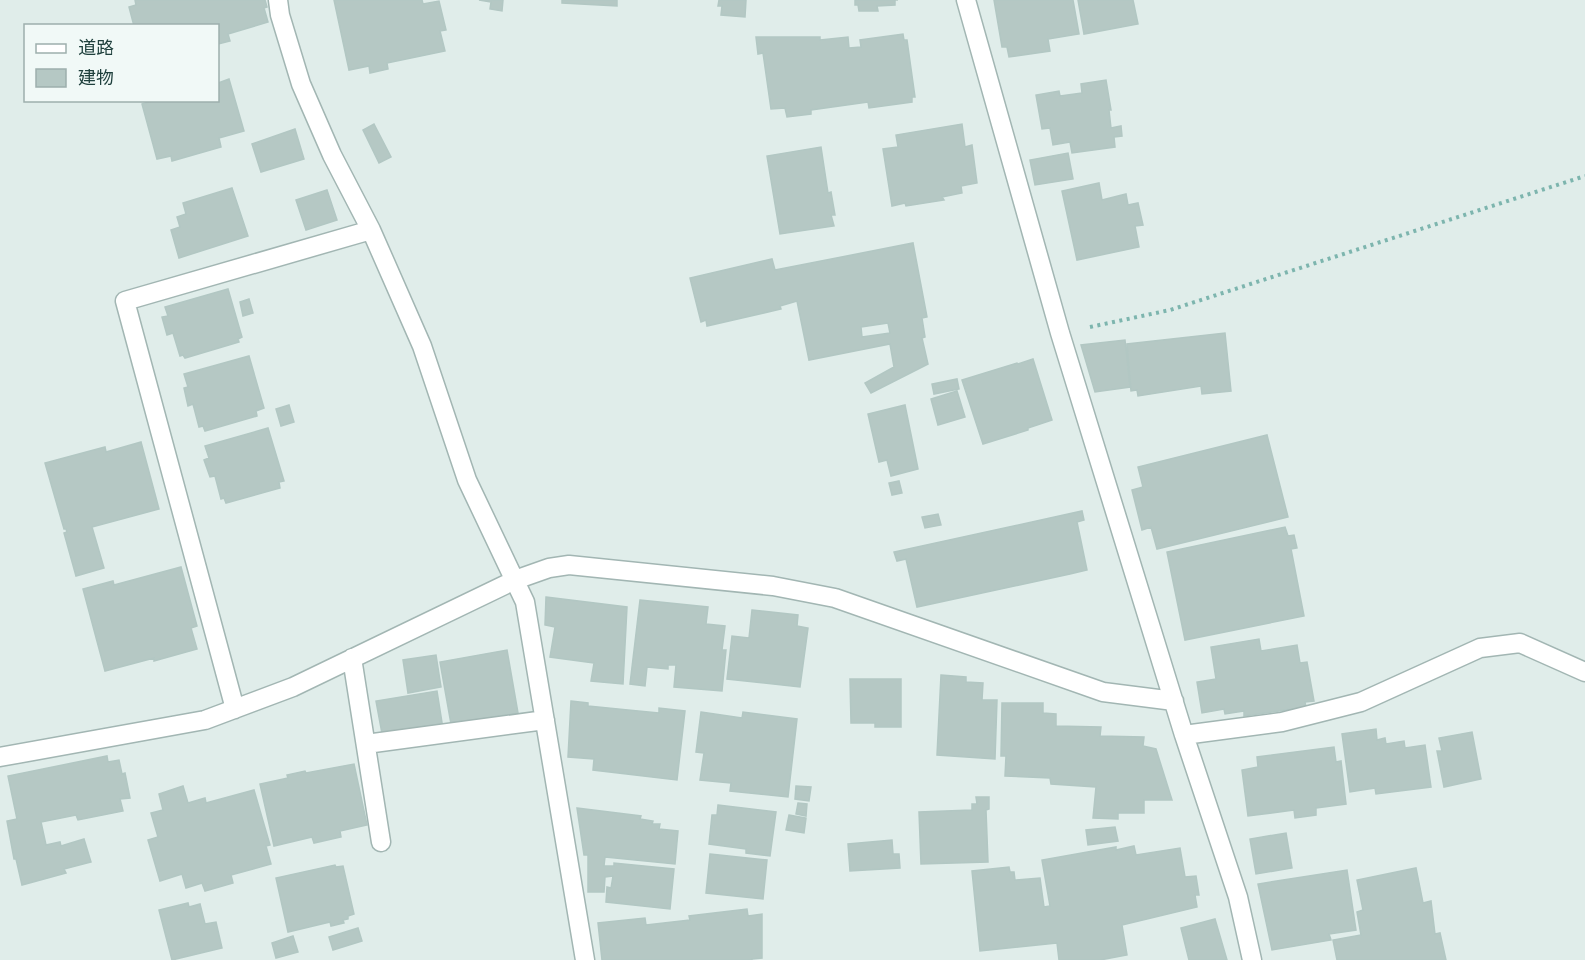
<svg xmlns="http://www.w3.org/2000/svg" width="1585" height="960" font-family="Montserrat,'Noto Sans JP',sans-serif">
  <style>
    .building { fill: #b5c8c4; stroke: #b2c7c3; stroke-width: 1.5; fill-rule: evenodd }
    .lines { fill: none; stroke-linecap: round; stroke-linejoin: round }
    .minor-casing { stroke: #a2b6b3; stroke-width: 21 }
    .path { stroke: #7db5ae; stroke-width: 4; stroke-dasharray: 3 4.5; stroke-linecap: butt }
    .minor { stroke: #fff; stroke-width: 18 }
  </style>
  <rect width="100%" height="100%" fill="#e0edea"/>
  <path class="building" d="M135,0h130l2,7 -3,1 4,14 -40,12 2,7 -12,3v-18h-84l-5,-19 7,-2z
    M334,0h88l1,4 16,-3 7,29 -6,1 5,20 -58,12 1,6 -18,4 -1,-7 -20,4z
    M479,0h24l-1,11 -12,-2 1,-7z
    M562,0h55v6l-55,-3z
    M719,0h27l-1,17 -24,-2 1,-9h-4z
    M855,0h43h-3v5l-18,1 1,5h-19l-1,-6h-3z
    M994,0h79l6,34 -31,5 2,12 -41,6 -2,-10h-5z
    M1078,0h55l5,24 -54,10z
    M903,34l1,6h3l8,57h-3v5l-43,6 -1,-6 -57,8v4l-24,3 -2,-9 -14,1 -8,-56 -5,1 -2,-17h64v3l28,-3 1,11 12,-1 -1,-7z
    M229,79l15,52 -25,7 2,9 -49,14 -1,-5 -14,3 -15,-55 12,-4h64v-17z
    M1106,80l5,30h-2l2,18 10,-2 1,10 -8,1 1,10 -43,6 -2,-11 -17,3 -3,-17 -8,1 -6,-34 23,-4 1,5 22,-3 -1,-9z
    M374,124l17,33 -12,6 -16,-33z
    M962,124l3,23 7,-2 5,38 -16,3 1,7 -20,4 2,3 -38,6 -1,-3 -13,3 -9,-57 15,-2 -2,-12z
    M295,129l9,30 -43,13 -9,-28z
    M821,147l7,46 3,-1 4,23h-4l3,11 -54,8 -13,-78z
    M1068,153l5,26 -38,6 -5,-25z
    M1099,183l3,17 24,-6 2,11 10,-2 5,22 -8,1 4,21 -62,13 -15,-69z
    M232,188l16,48 -69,22 -8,-28 9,-3 -3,-10 9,-3 -3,-11z
    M327,190l10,30 -31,10 -10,-30z
    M913,243l14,74 -5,1 3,19 -3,1 6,26 -57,29 -6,-10 29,-16 -4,-23 -81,16 -12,-59 -17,5 1,3 -74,17 -1,-6 -5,2 -11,-44 82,-19 3,11zM888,323l2,10 -28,4 -1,-10z
    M228,289l14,48 -4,2 1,3 -54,16 -2,-3 -3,1 -7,-23 -6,2 -5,-18 6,-1 -3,-9z
    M249,299l4,14 -10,3 -3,-14z
    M1225,333l6,58 -29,3 -1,-8 -63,10 -1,-6 -6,1 -4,-47z
    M1125,340l5,47 -35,5 -14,-47z
    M249,356l15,52 -8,3 1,5 -52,15 -2,-5 -4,1 -6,-23 -5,2 -4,-18 4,-1 -4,-13z
    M1033,359l19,61 -24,8v2l-45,14 -21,-64 55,-17 1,1z
    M957,379l2,10 -25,5 -2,-10z
    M957,391l8,26 -27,8 -7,-26z
    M289,405l5,17 -13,4 -5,-17z
    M905,405l13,64 -27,7 -4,-16 -8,2 -11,-48z
    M268,428l16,53 -5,1 1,6 -54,15 -2,-5 -3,1 -6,-23 -5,1 -6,-17 5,-2 -4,-12z
    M1267,435l21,82 -131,32 -6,-22 -9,3 -10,-40 11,-3 -5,-20z
    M141,442l18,67 -67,18 12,41 -28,8 -12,-43 3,-1 -1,-3h-2l-19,-66 60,-16 1,5z
    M899,481l3,12 -10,2 -3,-12z
    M1082,511l2,9 -7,2 10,48 -17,4 -153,33 -11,-48 -9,2 -3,-9z
    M938,514l3,11 -16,3 -3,-11z
    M1285,527l3,9 6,-1 3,13 -6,1 13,67 -119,24 -18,-88z
    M181,567l16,59 -6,2 6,21 -43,12v-3l-49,13 -22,-82 30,-8 1,4z
    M546,597l81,10 -4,77 -32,-3 3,-18 -44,-6 5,-30 -10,-2z
    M640,600l68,7 -2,17 19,2 -3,24h4l-4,41 -48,-4 2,-22h-8v4l-21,-2 -2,19 -15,-2z
    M752,610l46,5 -1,11 11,2 -8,59 -73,-8 5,-43 17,2z
    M1259,639l2,12 36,-6 3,18 7,-1 7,39 -9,1 1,5 -62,9v-5l-19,3 -1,-5 -22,4 -5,-31 19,-3 -5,-32z
    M507,650l11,63 -67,11 -11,-62z
    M436,655l5,32 -33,6 -5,-33z
    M941,675l25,2v5l17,1 -1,17h15l-2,59 -58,-4z
    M850,679h51v48h-26v-4h-24z
    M437,691l6,38 -60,10 -7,-38z
    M571,701l17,2v3l40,4 31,3v-5l26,3 -8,69 -84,-10 1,-11 -26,-2z
    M1002,703h41v10l13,1v12l45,1 -1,9 44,1 -1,9 13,3 16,51h-28v13h-26v6l-25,-1 3,-31 -45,-3 -1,-6 -45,-2 1,-20h-5z
    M701,712l41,6 1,-6 54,7 -9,78 -58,-6 1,-8 -31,-3 4,-27 -8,-1z
    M1376,729l1,11 8,-2 1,6 18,-3 1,7 20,-3 6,42 -55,7 -1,-6 -25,4 -8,-58z
    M1472,732l9,47 -37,8 -7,-36h5l-3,-13z
    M1334,747l2,15 5,-1 5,43 -30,4v7l-21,3 -1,-8 -46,6 -6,-46 16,-3 -1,-10z
    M107,756l1,6 11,-2 3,14 3,-1 5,25 -10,1 3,12 -45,9 -2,-5 -35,7 5,23 14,-3 1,4 23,-7 7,23 -27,7 2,4 -44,12 -6,-26h-2l-7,-38 10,-2 -9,-43z
    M354,764l13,61 -27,6 1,6 -27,6 -2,-6 -38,9 -14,-62 28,-6 -1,-3 18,-4 1,2z
    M183,786l5,17 17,-5 1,5 48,-13 16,55 -4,1 5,18 -40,11 2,8 -28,8 -3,-8 -16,5 -4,-14 -22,7 -12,-41 10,-3 -7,-24 12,-3 -4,-16z
    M796,786l15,1 -2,14 -14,-2z
    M976,797h13v12l-3,1 2,52 -67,2 -2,-52 53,-2v-6h5z
    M798,803l9,1 -1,12 -10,-2z
    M718,805l58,7 -6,44 -24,-3v-4l-37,-5 3,-29h5z
    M577,808l64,8 -1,3 13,2 -1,3h8l-1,5 19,2 -3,33 -70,-7 -1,9h10v-3l60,6 -4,40 -64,-7 1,-15 4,1 2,-12 -8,1 -1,15h-16v-37h-4z
    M789,815l17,3 -2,15 -18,-3z
    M1115,827l3,14 -30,4 -2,-15z
    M1286,833l6,35 -36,6 -6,-35z
    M892,840l1,14h6l1,14 -50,3 -2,-27z
    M1134,846l2,9 44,-7 5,29 11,-1 3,19h-4l2,12 -75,18 5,30 -27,5h-41l-2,-17 -77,8 -8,-80 37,-4 1,5h4l1,8 25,-2 4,29 6,-1 -8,-46 74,-13v3z
    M710,854l57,6 -4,39 -57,-6z
    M335,865l1,2 7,-1 11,48 -6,2v3l-5,1 1,3 -13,3 -1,-4 -42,10 -12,-54z
    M1416,868l7,35 8,-2 4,33 5,-1 6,27h-109l-4,-20 28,-5 -4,-23 6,-2 -6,-30z
    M1347,870l9,60 -27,4 2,6 -59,10 -14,-66z
    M188,903l1,4 11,-3 5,20 11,-2 6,26 -50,12 -13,-50z
    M747,909l1,7 14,-2v44l-10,1v1h-150l-4,-37 47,-5 1,7 44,-5 -1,-4z
    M1215,919l12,41h-38l-8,-32z
    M358,928l4,13 -29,9 -4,-13z
    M293,936l5,16 -22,6 -4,-15z"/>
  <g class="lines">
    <g class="minor-casing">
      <path id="minor" d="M278,0l2,15 21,69 31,71 39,75 51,116 45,134 58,122 60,358
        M966,0l94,333 124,402 54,162 14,63
        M352,658l29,184
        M235,709l-110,-408 246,-71
        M1184,735l98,-13 79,-20 119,-54 40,-5 65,29
        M366,744l179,-24
        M0,757l205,-37 88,-33 222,-107 34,-12 20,-3 204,21 62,12 268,94 71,9"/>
    </g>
    <path class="path" d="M1090,327l80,-17 415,-134"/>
    <use href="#minor" class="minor"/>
  </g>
  <rect x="24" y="24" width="195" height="78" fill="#f1f9f7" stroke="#9dafad" stroke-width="1.5"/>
  <rect x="36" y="44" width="30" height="9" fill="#ffffff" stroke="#9dafad" stroke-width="1.5"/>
  <text x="78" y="54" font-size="18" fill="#1f403d">道路</text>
  <rect x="36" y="69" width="30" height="18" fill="#b5c8c4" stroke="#9dafad" stroke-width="1.5"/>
  <text x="78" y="84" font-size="18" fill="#1f403d">建物</text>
</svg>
